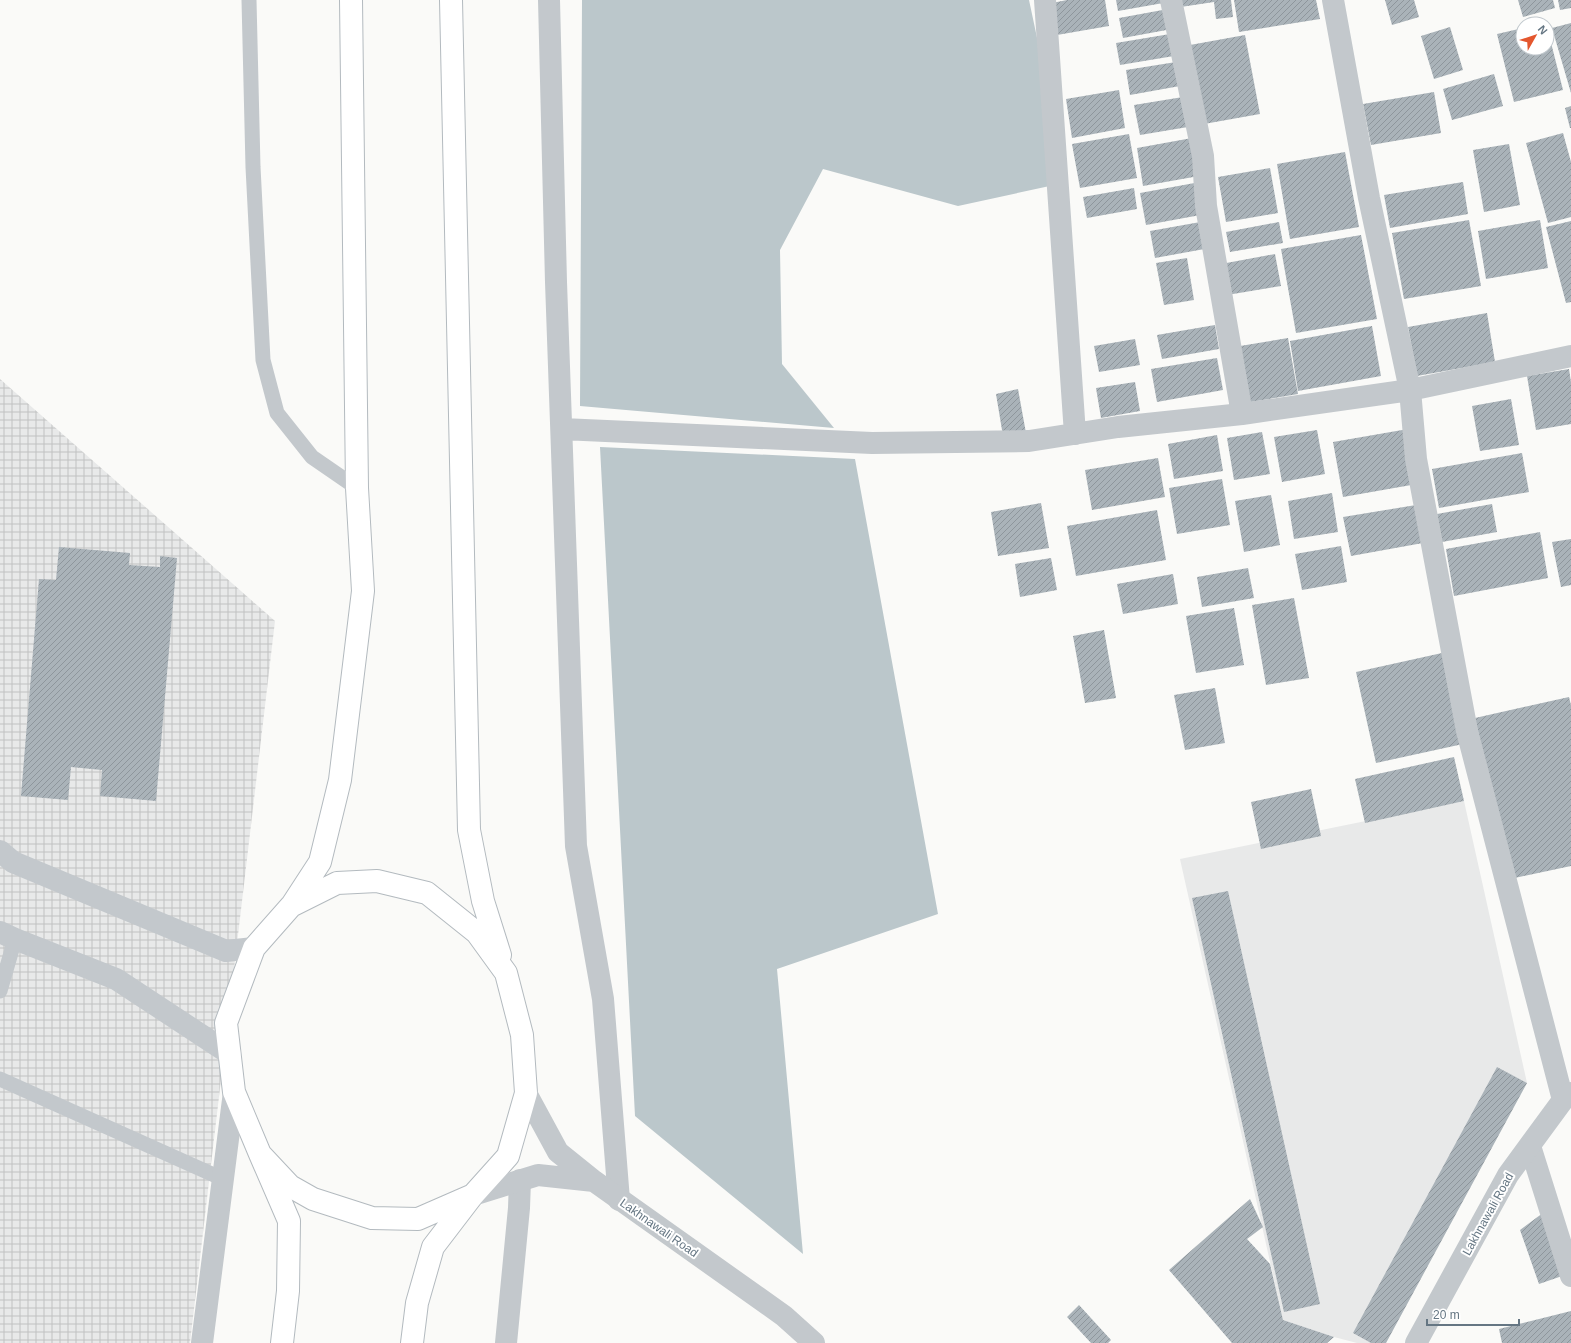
<svg xmlns="http://www.w3.org/2000/svg" width="1571" height="1343" font-family="Helvetica,sans-serif">
  <style>
    .built { fill: #e8e9e9 }
    .industrial { fill: url(#industrial-grid) }
    .water { fill: #bbc7cb }
    .building { fill: url(#building-hatch) }
    .lines { fill: none; stroke-linecap: round; stroke-linejoin: round }
    .secondary-casing { stroke: #b3babf; stroke-width: 24 }
    .service { stroke: #c3c8cc; stroke-width: 15 }
    .minor { stroke: #c3c8cc; stroke-width: 22 }
    .tertiary { stroke: #c3c8cc; stroke-width: 22 }
    .secondary { stroke: #fff; stroke-width: 22 }
    .labels { text-anchor: middle; dominant-baseline: central; stroke-width: 4; stroke-linejoin: round; paint-order: stroke }
    .street-label { font-size: 12px; fill: #657683; stroke: #fff }
  </style>
  <defs>
    <pattern id="industrial-grid" width="8" height="8" patternUnits="userSpaceOnUse"><rect width="8" height="8" fill="#e8e9e9"/><path d="M0 4h8M4 0v8" fill="none" stroke="#c0c1c2"/></pattern>
    <pattern id="building-hatch" width="6" height="6" patternUnits="userSpaceOnUse"><rect width="6" height="6" fill="#aab3b9"/><path d="M-1 1l2-2M0 6l6-6M5 7l2-2" fill="none" stroke="#8e969c"/></pattern>
  </defs>
  <rect width="100%" height="100%" fill="#fafaf8"/>
  <path class="built" d="M1464,801l63,282 -141,260h-29l-23,-6 -51,-17 -103,-461z"/>
  <path class="industrial" d="M0,379l275,242 -85,722h-190z"/>
  <path class="water" d="M582,0h447l10,47 20,137 -101,22 -135,-37 -43,81 2,114 52,64 -254,-22z
    M600,447l255,12 83,455 -161,55 26,285 -168,-138z"/>
  <path class="building" d="M1067,0h38l4,26 -52,9 -5,-32z
    M1116,0h53v2l-51,9z
    M1173,0h58l2,17 -17,2 -2,-17 -40,6z
    M1234,0h82l4,19 -81,13z
    M1385,0h29l5,17 -27,8z
    M1518,0h35l2,8 -32,9z
    M1558,0h13v8l-11,2z
    M1168,9l4,20 -49,9 -4,-20z
    M1571,23v70l-19,-65z
    M1450,27l13,43 -29,9 -13,-43z
    M1547,27l16,63 -49,12 -17,-68 26,-6v20h24z
    M1170,34l4,22 -54,9 -4,-22z
    M1245,35l15,79 -56,10 -14,-79z
    M1176,62l4,24 -50,9 -4,-25z
    M1494,74l9,32 -51,14 -9,-31z
    M1119,90l6,38 -53,10 -6,-39z
    M1434,92l7,41 -70,12 -8,-41z
    M1189,96l5,30 -54,9 -6,-30z
    M1571,106v22h-1l-5,-20z
    M1563,133l8,29v55l-23,6 -22,-80z
    M1129,134l8,44 -57,10 -8,-44z
    M1192,138l7,38 -56,10 -6,-38z
    M1509,144l11,61 -36,7 -11,-62z
    M1345,152l14,75 -69,12 -13,-75z
    M1270,168l8,45 -52,9 -8,-45z
    M1200,182l6,32 -60,11 -6,-32z
    M1463,182l5,32 -78,14 -6,-33z
    M1134,188l3,21 -50,9 -4,-21z
    M1469,220l12,66 -77,13 -12,-66z
    M1540,220l8,48 -62,11 -8,-48z
    M1206,221l4,27 -55,10 -5,-27z
    M1571,221v81l-5,1 -20,-76z
    M1279,222l4,21 -53,9 -4,-20z
    M1361,235l16,84 -81,14 -15,-84z
    M1275,254l6,32 -54,9 -6,-31z
    M1187,258l7,42 -30,5 -8,-42z
    M1487,313l8,49 -78,14 -9,-49z
    M1215,325l4,24 -57,10 -5,-24z
    M1372,326l9,50 -83,15 -8,-50z
    M1288,338l10,56 -53,9 -11,-56z
    M1135,339l5,26 -41,7 -5,-26z
    M1217,358l6,32 -66,12 -6,-33z
    M1569,369l2,13v42l-35,6 -9,-54z
    M1135,382l5,29 -39,7 -5,-30z
    M1018,389l8,44 -23,3 -7,-42z
    M1511,399l8,46 -39,6 -8,-45z
    M1408,429l9,55 -74,13 -10,-55z
    M1317,430l8,44 -43,8 -8,-45z
    M1262,432l8,42 -36,6 -7,-42z
    M1217,435l6,36 -49,8 -6,-35z
    M1522,453l7,39 -90,16 -7,-39z
    M1158,458l7,39 -73,13 -7,-40z
    M1222,479l8,46 -53,9 -8,-46z
    M1332,493l6,39 -44,7 -6,-38z
    M1271,495l9,50 -36,7 -9,-51z
    M1041,503l8,45 -51,8 -7,-44z
    M1492,504l5,28 -55,10 -5,-28z
    M1416,505l7,38 -72,13 -8,-39z
    M1157,510l9,50 -90,16 -9,-50z
    M1540,532l8,46 -94,18 -8,-47z
    M1571,539v46l-10,2 -9,-45z
    M1341,546l6,36 -45,8 -7,-36z
    M59,547l71,6 -1,12 31,2v-11l17,2 -21,243 -56,-5 2,-26 -31,-3 -3,33 -47,-4 18,-217 17,1z
    M1051,558l6,32 -37,7 -5,-33z
    M1248,568l6,30 -52,9 -5,-30z
    M1173,574l5,30 -55,10 -6,-30z
    M1294,598l15,80 -43,7 -14,-80z
    M1234,608l10,57 -48,8 -10,-57z
    M1104,630l12,68 -31,5 -12,-67z
    M1442,653l21,91 -87,19 -20,-91z
    M1215,688l10,55 -40,7 -11,-55z
    M1569,697l2,8v161l-61,13 -35,-161z
    M1454,757l10,44 -99,22 -10,-44z
    M1311,789l10,47 -60,13 -10,-47z
    M1228,891l92,413 -36,8 -92,-414z
    M1497,1067l30,16 -141,260h-15l-18,-10z
    M1250,1199l13,28 -16,12 23,25 13,56 51,17 -7,6h-95l-63,-73z
    M1547,1210l18,65 -26,9 -19,-54z
    M1079,1305l32,35 -3,3h-17l-24,-26z
    M1571,1311v32h-69l-3,-14z"/>
  <g class="lines">
    <g class="secondary-casing">
      <path id="secondary" d="M451,0l18,830 14,71 17,54
        M292,905l28,-43 20,-82 23,-189 -6,-103 -6,-488
        M260,1154l30,32 23,13 59,19 46,1 55,-24 35,-39 18,-63 -4,-58 -16,-62 -29,-40 -50,-40 -50,-12 -40,2 -46,23 -37,42 -28,75 8,69 26,62 29,67 -1,70 -6,52
        M412,1343l5,-40 16,-56 39,-51"/>
    </g>
    <path class="service" d="M249,0l4,167 10,193 14,53 35,44 45,31
      M0,991l15,-52
      M0,1079l223,100"/>
    <path class="minor" d="M549,0l7,282 20,564 27,153 16,201
      M1045,0l30,434
      M1171,0l32,156 3,50 36,208
      M1333,0l36,198 41,192 6,69 51,272 96,369
      M562,429l310,14 157,-2 89,-14 124,-13 168,-24 161,-34
      M1530,1146l41,130
      M202,1343l32,-251
      M506,1343l13,-135 1,-28"/>
    <path class="tertiary" d="M0,851l13,11 213,89 28,-3
      M0,932l15,7 101,40 114,75
      M526,1093l32,59 36,29 190,135 30,27
      M473,1195l65,-20 56,6
      M1416,1343l92,-168 55,-75 8,-7"/>
    <use href="#secondary" class="secondary"/>
  </g>
  <g class="labels">
    <g class="street-label">
      <text transform="translate(1488 1214) rotate(-61)">Lakhnawali Road</text>
      <text transform="translate(659 1228) rotate(35)">Lakhnawali Road</text>
    </g>
  </g>
  <g transform="translate(1535 36) rotate(51)"><circle r="19" fill="#ffffff" stroke="#c1c8cd"/>
  <path d="M0-3L7 15L0 10L-7 15Z" fill="#e4572e"/>
  <text y="-6" font-size="11" font-weight="bold" text-anchor="middle" fill="#657683">N</text>
  </g>
  <path d="M1427 1319v6h92v-6" fill="none" stroke="#657683" stroke-width="2"/>
  <text x="1433" y="1319" font-size="12" fill="#657683" stroke="#ffffff" stroke-width="3" paint-order="stroke">20 m</text>
</svg>
